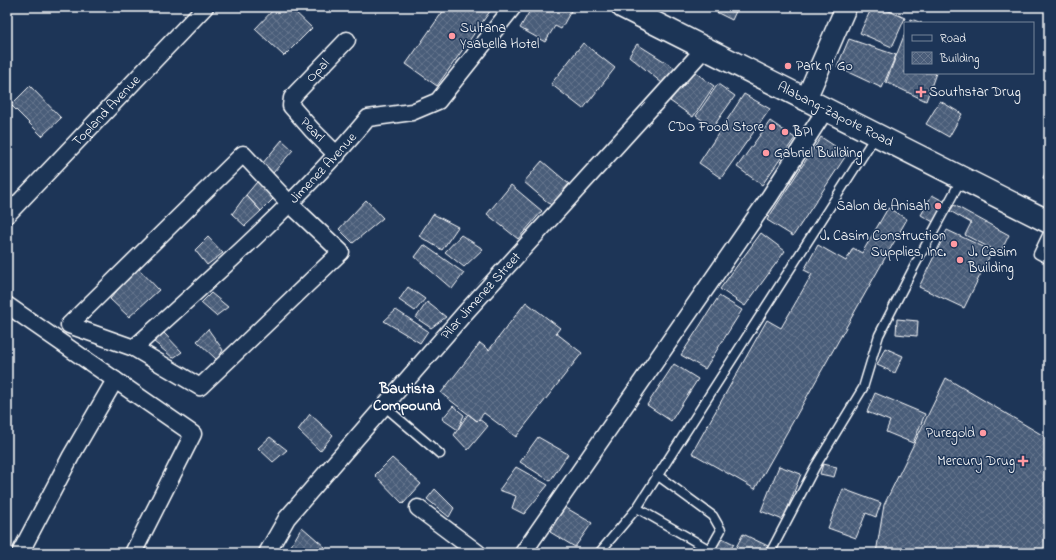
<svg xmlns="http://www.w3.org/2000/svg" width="1056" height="560" font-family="'Indie Flower',sans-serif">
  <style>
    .building { fill: url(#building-cross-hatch); stroke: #fff }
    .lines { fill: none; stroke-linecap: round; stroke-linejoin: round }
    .service-casing { stroke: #fff; stroke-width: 11 }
    .minor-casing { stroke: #fff; stroke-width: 19 }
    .tertiary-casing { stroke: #fff; stroke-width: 23 }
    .trunk-casing { stroke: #fff; stroke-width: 25 }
    .service { stroke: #1d3557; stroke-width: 8 }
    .minor { stroke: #1d3557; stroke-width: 16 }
    .tertiary { stroke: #1d3557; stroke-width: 20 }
    .trunk { stroke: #1d3557; stroke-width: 22 }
    .poi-dot { fill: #ff9aa2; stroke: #1d3557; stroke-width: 1.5 }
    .labels { text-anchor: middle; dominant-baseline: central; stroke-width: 3; stroke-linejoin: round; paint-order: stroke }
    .poi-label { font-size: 14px; fill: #fff; stroke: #1d3557; text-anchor: start }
    .street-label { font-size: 14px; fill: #fff; stroke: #1d3557 }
    .neighbourhood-label { font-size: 15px; font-weight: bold; fill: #fff; stroke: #1d3557 }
  </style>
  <defs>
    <pattern id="building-cross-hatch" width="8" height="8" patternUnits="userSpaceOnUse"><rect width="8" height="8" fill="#4a5d79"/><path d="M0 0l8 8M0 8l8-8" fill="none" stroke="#65758d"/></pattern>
  </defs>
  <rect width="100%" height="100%" fill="#1d3557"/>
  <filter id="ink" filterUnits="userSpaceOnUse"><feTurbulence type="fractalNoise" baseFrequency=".025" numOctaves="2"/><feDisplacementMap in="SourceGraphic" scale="8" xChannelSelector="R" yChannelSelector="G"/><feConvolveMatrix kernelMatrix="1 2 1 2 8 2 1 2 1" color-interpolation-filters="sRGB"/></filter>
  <g filter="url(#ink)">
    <path class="building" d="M276,7h14l22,21 -28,28 -29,-27z
      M446,7h47l-56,79 -31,-22z
      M532,7h37l3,2 -11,20 -6,-3 -10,16 -25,-14z
      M706,7h32l-6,13z
      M872,7h8l25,11 -13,29 -32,-14z
      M911,19l11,4h-13z
      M905,33v40h31l-10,28 -40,-19z
      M849,39l47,16 -14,33 -45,-21z
      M583,43l32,25 -32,41 -32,-25z
      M637,44l38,24 -13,15 -33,-27z
      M692,70l22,16 -21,31 -23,-16z
      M718,84l17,12 -22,31 -17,-11z
      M30,86l31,32 -19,18 -31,-31z
      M744,94l26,15 -49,69 -22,-15z
      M940,101l22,13 -13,23 -23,-13z
      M770,121l25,17 -33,47 -25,-18z
      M821,137l26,17 -54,82 -26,-16z
      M282,140l11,10 -20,23 -11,-9z
      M542,161l27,23 -18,21 -27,-23z
      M1049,164v17l-6,-3z
      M261,177l16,18 -16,16 -15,-16z
      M511,185l31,26 -24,28 -31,-25z
      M246,195l15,16 -16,15 -13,-12z
      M932,195l15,8 -12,20 -14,-8z
      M366,200l17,18 -30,25 -14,-14z
      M954,205l55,30 -9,18 -35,-18 6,-12 -21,-12z
      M888,208l19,11 -152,270 -63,-36 75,-133 14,8 31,-54 -8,-4 14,-25 28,16 7,-13 9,5z
      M433,214l25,13 -16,23 -23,-14z
      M947,230l45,21 -28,57 -45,-21z
      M761,233l24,18 -40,55 -25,-17z
      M461,235l22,14 -19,18 -19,-15z
      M208,237l15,16 -16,12 -12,-15z
      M424,245l40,28 -12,16 -37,-32z
      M137,267l22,23 -30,27 -19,-18z
      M408,287l17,12 -10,12 -16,-11z
      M211,293l17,14 -12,9 -15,-13z
      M719,296l23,14 -37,59 -24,-14z
      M427,302l19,15 -15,11 -15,-10z
      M526,302l34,26 -4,5 26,20 -66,84 -32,-24 -7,8 -36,-28 39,-50 9,7z
      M396,310l32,21 -8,12 -36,-22z
      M897,319l21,2 -1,15 -21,-2z
      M208,329l15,21 -6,10 -20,-19z
      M164,333l18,19 -9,6 -20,-17z
      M885,348l18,8 -8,17 -18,-8z
      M674,364l24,15 -27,42 -24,-16z
      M946,378l103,61v114h-173l8,-48z
      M875,393l50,21 -12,29 -27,-11 4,-11 -23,-9z
      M453,406l11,9 -6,15 -16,-11z
      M310,414l23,21 -13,16 -22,-21z
      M468,414l9,7 2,-2 9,7 -20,24 -14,-15z
      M270,437l17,13 -14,12 -15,-14z
      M538,437l30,17 -18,27 -30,-19z
      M392,458l29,26 -18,20 -28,-29z
      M823,464l14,3 -3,10 -14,-3z
      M779,466l22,8 -18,46 -22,-9z
      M516,467l32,18 -24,29 -12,-6 4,-12 -17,-6z
      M435,489l19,19 -5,9 -22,-18z
      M843,489l38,14 -5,14 -10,-4 -10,25 -28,-10z
      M563,506l29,17 -17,24 -25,-15z
      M302,527l23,20 -5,6h-30l-2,-2z
      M743,534l25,12 -4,7h-31z
      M720,537l14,7 -6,9 -16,-1z
      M806,547l4,1 -2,5h-5z"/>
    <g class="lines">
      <g class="service-casing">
        <path id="service" d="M1049,231l-11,23 11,6
          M384,406l56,48
          M657,475l56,41 8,14 -13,23
          M710,550l-73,-42 239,-373
          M599,553l38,-45
          M770,553l45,-86 48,-79 16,-53 36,-70 47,-87"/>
      </g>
      <g class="minor-casing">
        <g id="minor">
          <path d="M243,154l47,50 51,48 -141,135 -66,-39 -65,-23z"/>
          <path id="s1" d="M337,155l-25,-25 -21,-24 1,-8 4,-5 51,-53"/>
          <path id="s2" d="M7,215l198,-208"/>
          <path d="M7,305l186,129 -60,119"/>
          <path id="s3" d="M134,348c81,-73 164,-146 234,-230l44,-6 26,-11 75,-94"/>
          <path d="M418,508l60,45"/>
          <path d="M20,553l51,-97 44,-76"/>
          <path id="s4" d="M267,553l20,-35 177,-204 241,-266"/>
          <path d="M523,553l247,-357 56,-87"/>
        </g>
      </g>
      <g class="tertiary-casing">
        <path id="tertiary" d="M806,99l40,-92"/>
      </g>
      <g class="trunk-casing">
        <g id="trunk">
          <path id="s5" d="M623,7l426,215"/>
        </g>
      </g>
      <use href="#service" class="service"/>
      <use href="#minor" class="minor"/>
      <use href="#tertiary" class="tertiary"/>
      <use href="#trunk" class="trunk"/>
    </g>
  </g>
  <g class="poi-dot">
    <circle cx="452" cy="36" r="4"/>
    <circle cx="788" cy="66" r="4"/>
    <path d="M919 86h4v4h4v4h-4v4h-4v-4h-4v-4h4z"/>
    <circle cx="772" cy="127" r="4"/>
    <circle cx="785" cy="132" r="4"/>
    <circle cx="766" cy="153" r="4"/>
    <circle cx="938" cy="206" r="4"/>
    <circle cx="954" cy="244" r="4"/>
    <circle cx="960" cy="260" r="4"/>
    <circle cx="983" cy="433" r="4"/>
    <path d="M1021 455h4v4h4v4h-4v4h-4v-4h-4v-4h4z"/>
  </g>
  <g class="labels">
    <g class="poi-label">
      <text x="460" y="28">Sultana<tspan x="460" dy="16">Ysabella Hotel</tspan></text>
      <text x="796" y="66">Park n' Go</text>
      <text x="929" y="92">Southstar Drug</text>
      <text x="764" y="127" text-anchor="end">CDO Food Store</text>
      <text x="793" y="132">BPI</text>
      <text x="774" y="153">Gabriel Building</text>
      <text x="930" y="206" text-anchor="end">Salon de Anisah</text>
      <text x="946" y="236" text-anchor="end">J. Casim Construction<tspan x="946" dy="16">Supplies, Inc.</tspan></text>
      <text x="968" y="252">J. Casim<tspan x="968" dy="16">Building</tspan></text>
      <text x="975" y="433" text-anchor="end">Puregold</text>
      <text x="1015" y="461" text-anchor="end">Mercury Drug</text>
    </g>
    <g class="street-label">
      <text stroke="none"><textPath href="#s1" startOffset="113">Opal</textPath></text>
      <text stroke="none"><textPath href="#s2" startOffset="144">Topland Avenue</textPath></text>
      <text stroke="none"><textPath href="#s5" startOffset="238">Alabang-Zapote Road</textPath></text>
      <text transform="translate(312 130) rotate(46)">Pearl</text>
      <text stroke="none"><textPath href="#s3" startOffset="261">Jimenez Avenue</textPath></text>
      <text stroke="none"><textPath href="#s4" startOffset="335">Pilar Jimenez Street</textPath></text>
    </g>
    <g class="neighbourhood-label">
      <text x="407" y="389">Bautista<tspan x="407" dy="17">Compound</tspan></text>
    </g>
  </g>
  <rect width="1056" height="560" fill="none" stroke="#1d3557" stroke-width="24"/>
  <rect x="12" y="12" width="1032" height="536" fill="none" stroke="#fff" stroke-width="1.5" filter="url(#ink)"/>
  <rect x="904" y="22" width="130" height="52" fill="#1d3557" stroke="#77869a"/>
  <rect x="912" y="35" width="20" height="6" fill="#1d3557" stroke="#77869a"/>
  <text x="940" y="42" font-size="12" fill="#ffffff">Road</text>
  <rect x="912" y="52" width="20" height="12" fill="url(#building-cross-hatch)" stroke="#77869a"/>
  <text x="940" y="62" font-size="12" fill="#ffffff">Building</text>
</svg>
